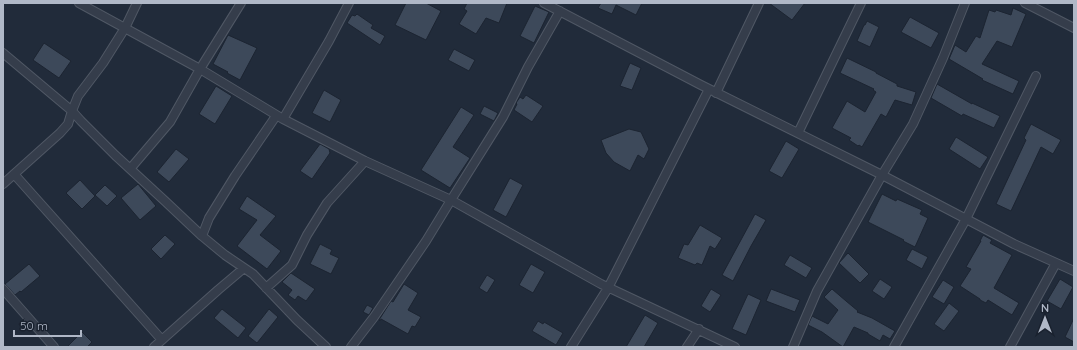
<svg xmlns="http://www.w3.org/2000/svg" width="1077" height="350" font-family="Quicksand,sans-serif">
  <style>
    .building { fill: #3d495a; stroke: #1c2431 }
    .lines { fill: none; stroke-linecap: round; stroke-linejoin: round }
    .street-casing { stroke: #505865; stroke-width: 10 }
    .street { stroke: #353d4b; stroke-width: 8 }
  </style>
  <rect width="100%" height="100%" fill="#212b3a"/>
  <path class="building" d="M406,3h20l15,8 -15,29 -31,-15z
    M467,3h40l-8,20 -13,-5 -10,16 -17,-10 8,-13 -3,-2z
    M601,3h41l-6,12 -20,-10 -4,9 -14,-6z
    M769,3h36l-13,17z
    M535,6l14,6 -15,31 -14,-7z
    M1013,8l13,6 -14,33 -15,-6 -15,23 37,17 -6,13 -31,-14 1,-1 -34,-20 6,-14 11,7 10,-16 4,2 9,-28 6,2 1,-2 15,5z
    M357,14l16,11 -2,3 14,8 -5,9 -33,-22 5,-8 3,1z
    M910,17l29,16 -8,15 -30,-16z
    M867,21l12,6 -9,20 -13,-6 7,-16h1z
    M228,35l29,13 -17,32 -13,-7 1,-1 -15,-8z
    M44,43l27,18 -12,17 -26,-18z
    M454,49l21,11 -6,11 -21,-11z
    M847,58l29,14v1l21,11v2l19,6 -4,13 -17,-5 -9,17 -5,-3 -19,33 -3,-2 -1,1 -9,-6 2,-2 -19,-10 15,-27 18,11 11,-20 -3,-2 1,-1 -34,-16z
    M630,63l11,5 -9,22 -12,-4z
    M937,84l35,20v-1l28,13 -6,12 -31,-14 -1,2 -31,-18z
    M216,86l16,10 -17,28 -16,-10z
    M324,90l17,10 -11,22 -18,-9z
    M526,95l17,11 -11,16 -18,-12 3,-6 -1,-1 4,-6 3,2z
    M484,106l14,7 -4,8 -14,-7z
    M461,107l13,8 -21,32 17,11 -20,30 -29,-18z
    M1031,124l30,16 -8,14 -12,-7 -30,64 -15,-7 30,-64 -2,-2z
    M629,129l12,3 8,17 -5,10 -6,-4 -8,16 -16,-9 -8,-9 -5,-13z
    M956,137l32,20 -8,12 -31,-20z
    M786,141l13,8 -17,29 -13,-7z
    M320,144l9,5 1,4 -18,26 -12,-8z
    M176,149l13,10 -20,23 -12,-10z
    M510,178l13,7 -17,32 -13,-7z
    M80,180l15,16 -13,13 -16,-16z
    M138,184l18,22 -16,14 -19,-22z
    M105,185l12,11 -10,10 -12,-11z
    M882,194l14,7 1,-2 25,11 -2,4 8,4 -13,29 -12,-6 1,-1 -36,-18z
    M247,196l29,20 -16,19 21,16 -14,18 -30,-23 20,-26 -18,-11z
    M755,214l11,6 -15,26 -18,35 -11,-6z
    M700,225l22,13 -7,11 -5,-3 -8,19 -5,-2 -2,2 -17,-7 6,-14 4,1z
    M165,235l10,9 -14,15 -10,-10z
    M983,235l9,5 -2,3 22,12 -18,33 25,15 -7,12 -24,-15 -2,3 -6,-3v-1l-20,-13 11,-17 -5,-2 15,-26h-1z
    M320,244l12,6 -2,4 9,4 -8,16 -21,-10z
    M912,249l16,8 -6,12 -16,-9z
    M848,253l21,21 -9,9 -21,-20z
    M790,255l22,13 -6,10 -22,-13z
    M29,264l11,12 -19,16 -1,-1 -5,4 -10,-11z
    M531,264l14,8 -12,21 -14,-8z
    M291,273l24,16 -9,12 -8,-5 -3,4 -7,-5 4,-5 -10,-8z
    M487,275l8,5 -8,13 -8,-5z
    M880,279l12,8 -8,12 -12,-8z
    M1060,279l13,8 -12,22 -14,-8z
    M943,280l11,7 -10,17 -12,-7z
    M404,284l14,9 -10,17 13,7 -6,10 -3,-1 -4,8 -27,-15 -1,2 -1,-1 12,-19 2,1z
    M711,289l10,6 -11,17 -9,-6z
    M771,289l29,11 -5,12 -29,-11z
    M832,289l14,12 12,10 -1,1 15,6 23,13 -5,8 -7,-4 -3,6 -12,-7v-1l-14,-6 -11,20 -21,-15 -14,-7 4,-9 16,8 10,-14 -14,-13z
    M748,294l13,6 -15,35 -14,-6z
    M949,303l10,8 -15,20 -10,-7z
    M367,305l6,3 -4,7 -6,-3z
    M222,309l24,19 -8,10 -24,-20z
    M269,309l9,8 -21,26 -9,-7z
    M645,315l13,8 -14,24h-18z
    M1074,318v24l-9,-5z
    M538,321l5,3 1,-2 19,11 -7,12 -24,-14z
    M82,332l10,10 -5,5h-20z"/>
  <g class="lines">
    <g class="street-casing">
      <path id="street" d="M79,3l121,66 83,50 82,42 86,39 150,84 134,63
        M544,3l157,82 181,90 132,69 60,27
        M1025,3l49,25
        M3,53l69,58 6,-15 25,-33 22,-35 12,-25
        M716,93l43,-90
        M283,119l46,-78 20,-38
        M798,133l63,-130
        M130,169l40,-47 30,-53 41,-66
        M14,174l148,166
        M3,184l57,-51 8,-9 4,-13 9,10 34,34 51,47 36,34 23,19 28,19 44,46 29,27
        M202,236l7,-18 26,-42 41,-60
        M266,288l26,-23 15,-30 20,-32 38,-42
        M3,289l51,58
        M154,347l64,-57 26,-22
        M351,347l23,-30 52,-76 25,-41 52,-83 25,-50 32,-56
        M571,347l37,-59 101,-199
        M687,347l12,-18
        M793,347l24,-56 65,-116 31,-51 30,-66 22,-55
        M894,347l72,-128 70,-143
        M1010,347l46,-84"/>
    </g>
    <use href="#street" class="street"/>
  </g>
  <rect width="1077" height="350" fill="none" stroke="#b0b8c7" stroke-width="8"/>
  <g transform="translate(1045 318)" stroke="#1a222f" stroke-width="3" paint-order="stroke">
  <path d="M0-3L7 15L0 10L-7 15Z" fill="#b0b8c7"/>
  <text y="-6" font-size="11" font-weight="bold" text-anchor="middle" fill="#b0b8c7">N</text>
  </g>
  <path d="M14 330v6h67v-6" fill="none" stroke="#b0b8c7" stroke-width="2"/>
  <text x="20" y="330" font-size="12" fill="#b0b8c7" stroke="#1a222f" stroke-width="3" paint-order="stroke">50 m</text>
</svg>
